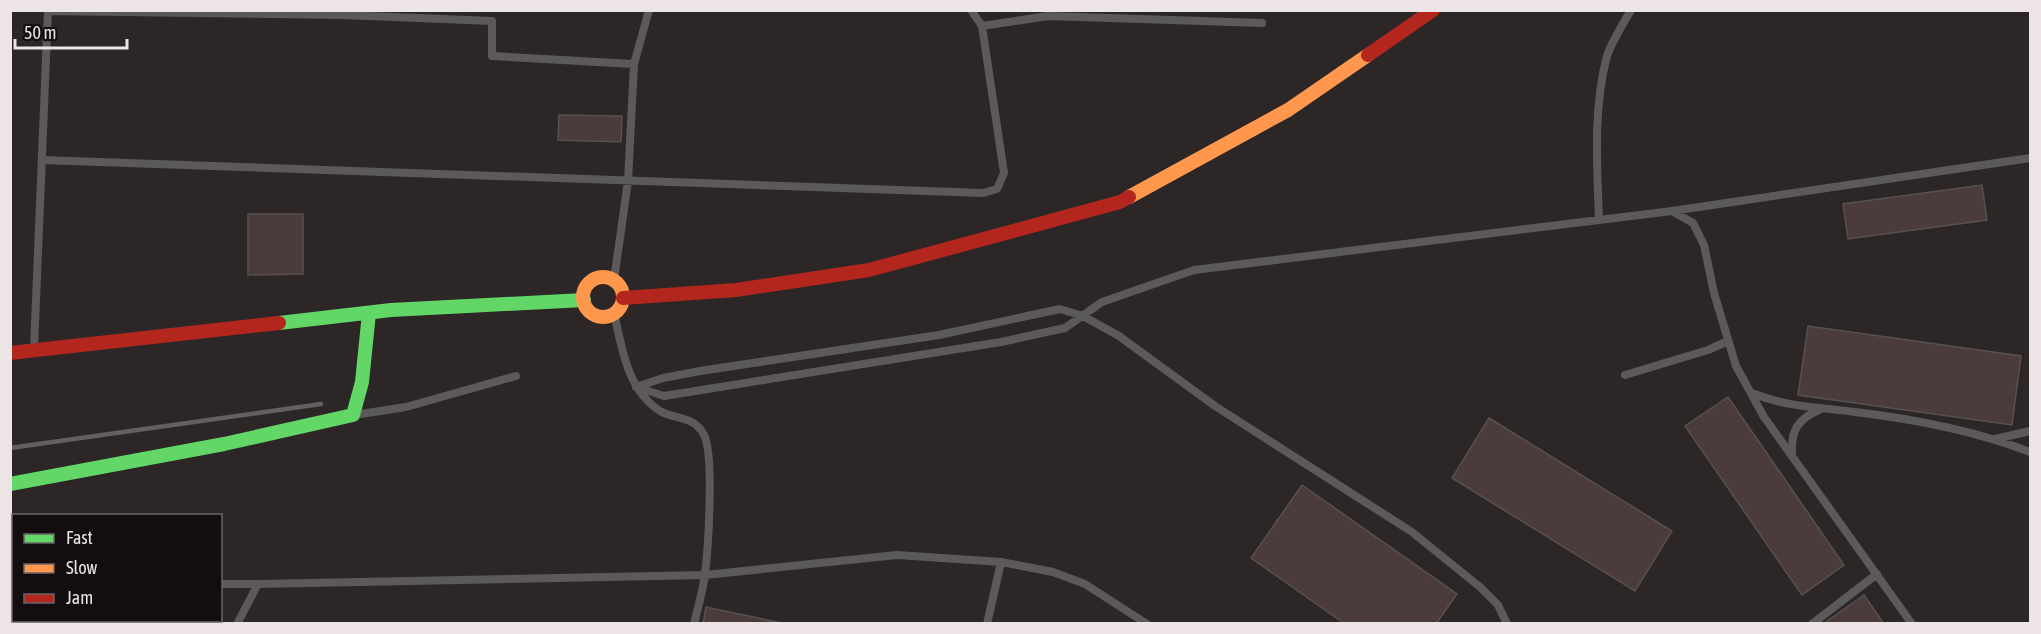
<svg xmlns="http://www.w3.org/2000/svg" width="2041" height="634" font-family="'Asap Condensed',sans-serif">
  <style>
    .building { fill: #4b3b3b; stroke: #575151; stroke-width: 1.5 }
    .lines { fill: none; stroke-linecap: round; stroke-linejoin: round }
    .lane { stroke: #5c595a; stroke-width: 8 }
    .fast { stroke: #63d668; stroke-width: 14 }
    .slow { stroke: #ff974d; stroke-width: 14 }
    .jam { stroke: #b3261e; stroke-width: 14 }
    .rail { stroke: #635f61; stroke-width: 4.5 }
  </style>
  <rect width="100%" height="100%" fill="#2c2627"/>
  <path class="building" d="M559,115l63,1 -1,26 -63,-2z
    M1982,185l5,35 -139,19 -5,-35z
    M248,214h55v60l-55,1z
    M1808,326l213,30 -9,69 -214,-30z
    M1728,397l116,168 -42,30 -117,-169z
    M1489,418l183,113 -37,60 -183,-113z
    M1302,485l155,109 -21,30h-91l-94,-66z
    M1864,595l20,29h-61z
    M706,607l80,17h-83z"/>
  <g class="lines">
    <path class="lane" d="M48,11l295,4v-4
      M343,15l149,6v35l142,8 -6,117 -14,99
      M982,26l66,-10 214,7
      M634,64l15,-54
      M42,160l941,33 14,-4 7,-16 -22,-147 -11,-16
      M1672,211l21,12 11,22 10,48 22,73 28,51 148,207
      M1599,219c-2,-54 -6,-111 8,-163 5,-15 16,-32 24,-46
      M614,313c8,35 13,77 46,98 15,9 32,4 43,22 12,18 5,116 2,141 -2,17 -7,33 -11,50
      M34,348l14,-338
      M1625,375l83,-25 20,-9
      M636,387l28,9 337,-54 64,-14 37,-26 92,-32 478,-59 358,-53
      M636,387l27,-9 37,-7 239,-36 121,-26 23,7 36,20 96,70 197,126 68,55 18,18 9,19
      M1752,393c34,14 67,14 103,19 59,7 121,19 175,40
      M354,415l52,-8 110,-31
      M1995,439l35,-8
      M1792,453c-1,-23 6,-34 27,-43
      M220,584h38
      M10,604l4,-1
      M237,624l21,-40 447,-9 192,-20 104,7 52,10 32,12 62,40
      M987,624l14,-62
      M1812,624l65,-50"/>
    <path class="fast" d="M279,323l112,-13 193,-10
      M10,484l214,-40 129,-29 9,-33 7,-69"/>
    <path class="slow" d="M1129,197l159,-87 80,-55
      M583 297a20 20 0 1 1 40 0a20 20 0 1 1-40 0Z"/>
    <path class="jam" d="M1368,55l65,-45
      M623,298l113,-8 133,-20 251,-68 9,-5
      M10,353l269,-30"/>
    <path class="rail" d="M10,448l311,-44"/>
  </g>
  <rect width="2041" height="634" fill="none" stroke="#ede4e6" stroke-width="24"/>
  <rect x="12" y="514" width="210" height="108" fill="#140d0f" stroke="#6b6365" stroke-width="1.5"/>
  <rect x="24" y="534" width="30" height="9" fill="#63d668" stroke="#6b6365" stroke-width="1.5"/>
  <text x="66" y="544" font-size="18" fill="#ede4e6">Fast</text>
  <rect x="24" y="564" width="30" height="9" fill="#ff974d" stroke="#6b6365" stroke-width="1.5"/>
  <text x="66" y="574" font-size="18" fill="#ede4e6">Slow</text>
  <rect x="24" y="594" width="30" height="9" fill="#b3261e" stroke="#6b6365" stroke-width="1.5"/>
  <text x="66" y="604" font-size="18" fill="#ede4e6">Jam</text>
  <path d="M15 39v9h112v-9" fill="none" stroke="#ede4e6" stroke-width="3"/>
  <text x="24" y="39" font-size="18" fill="#ede4e6" stroke="#140d0f" stroke-width="4.5" paint-order="stroke">50 m</text>
</svg>
